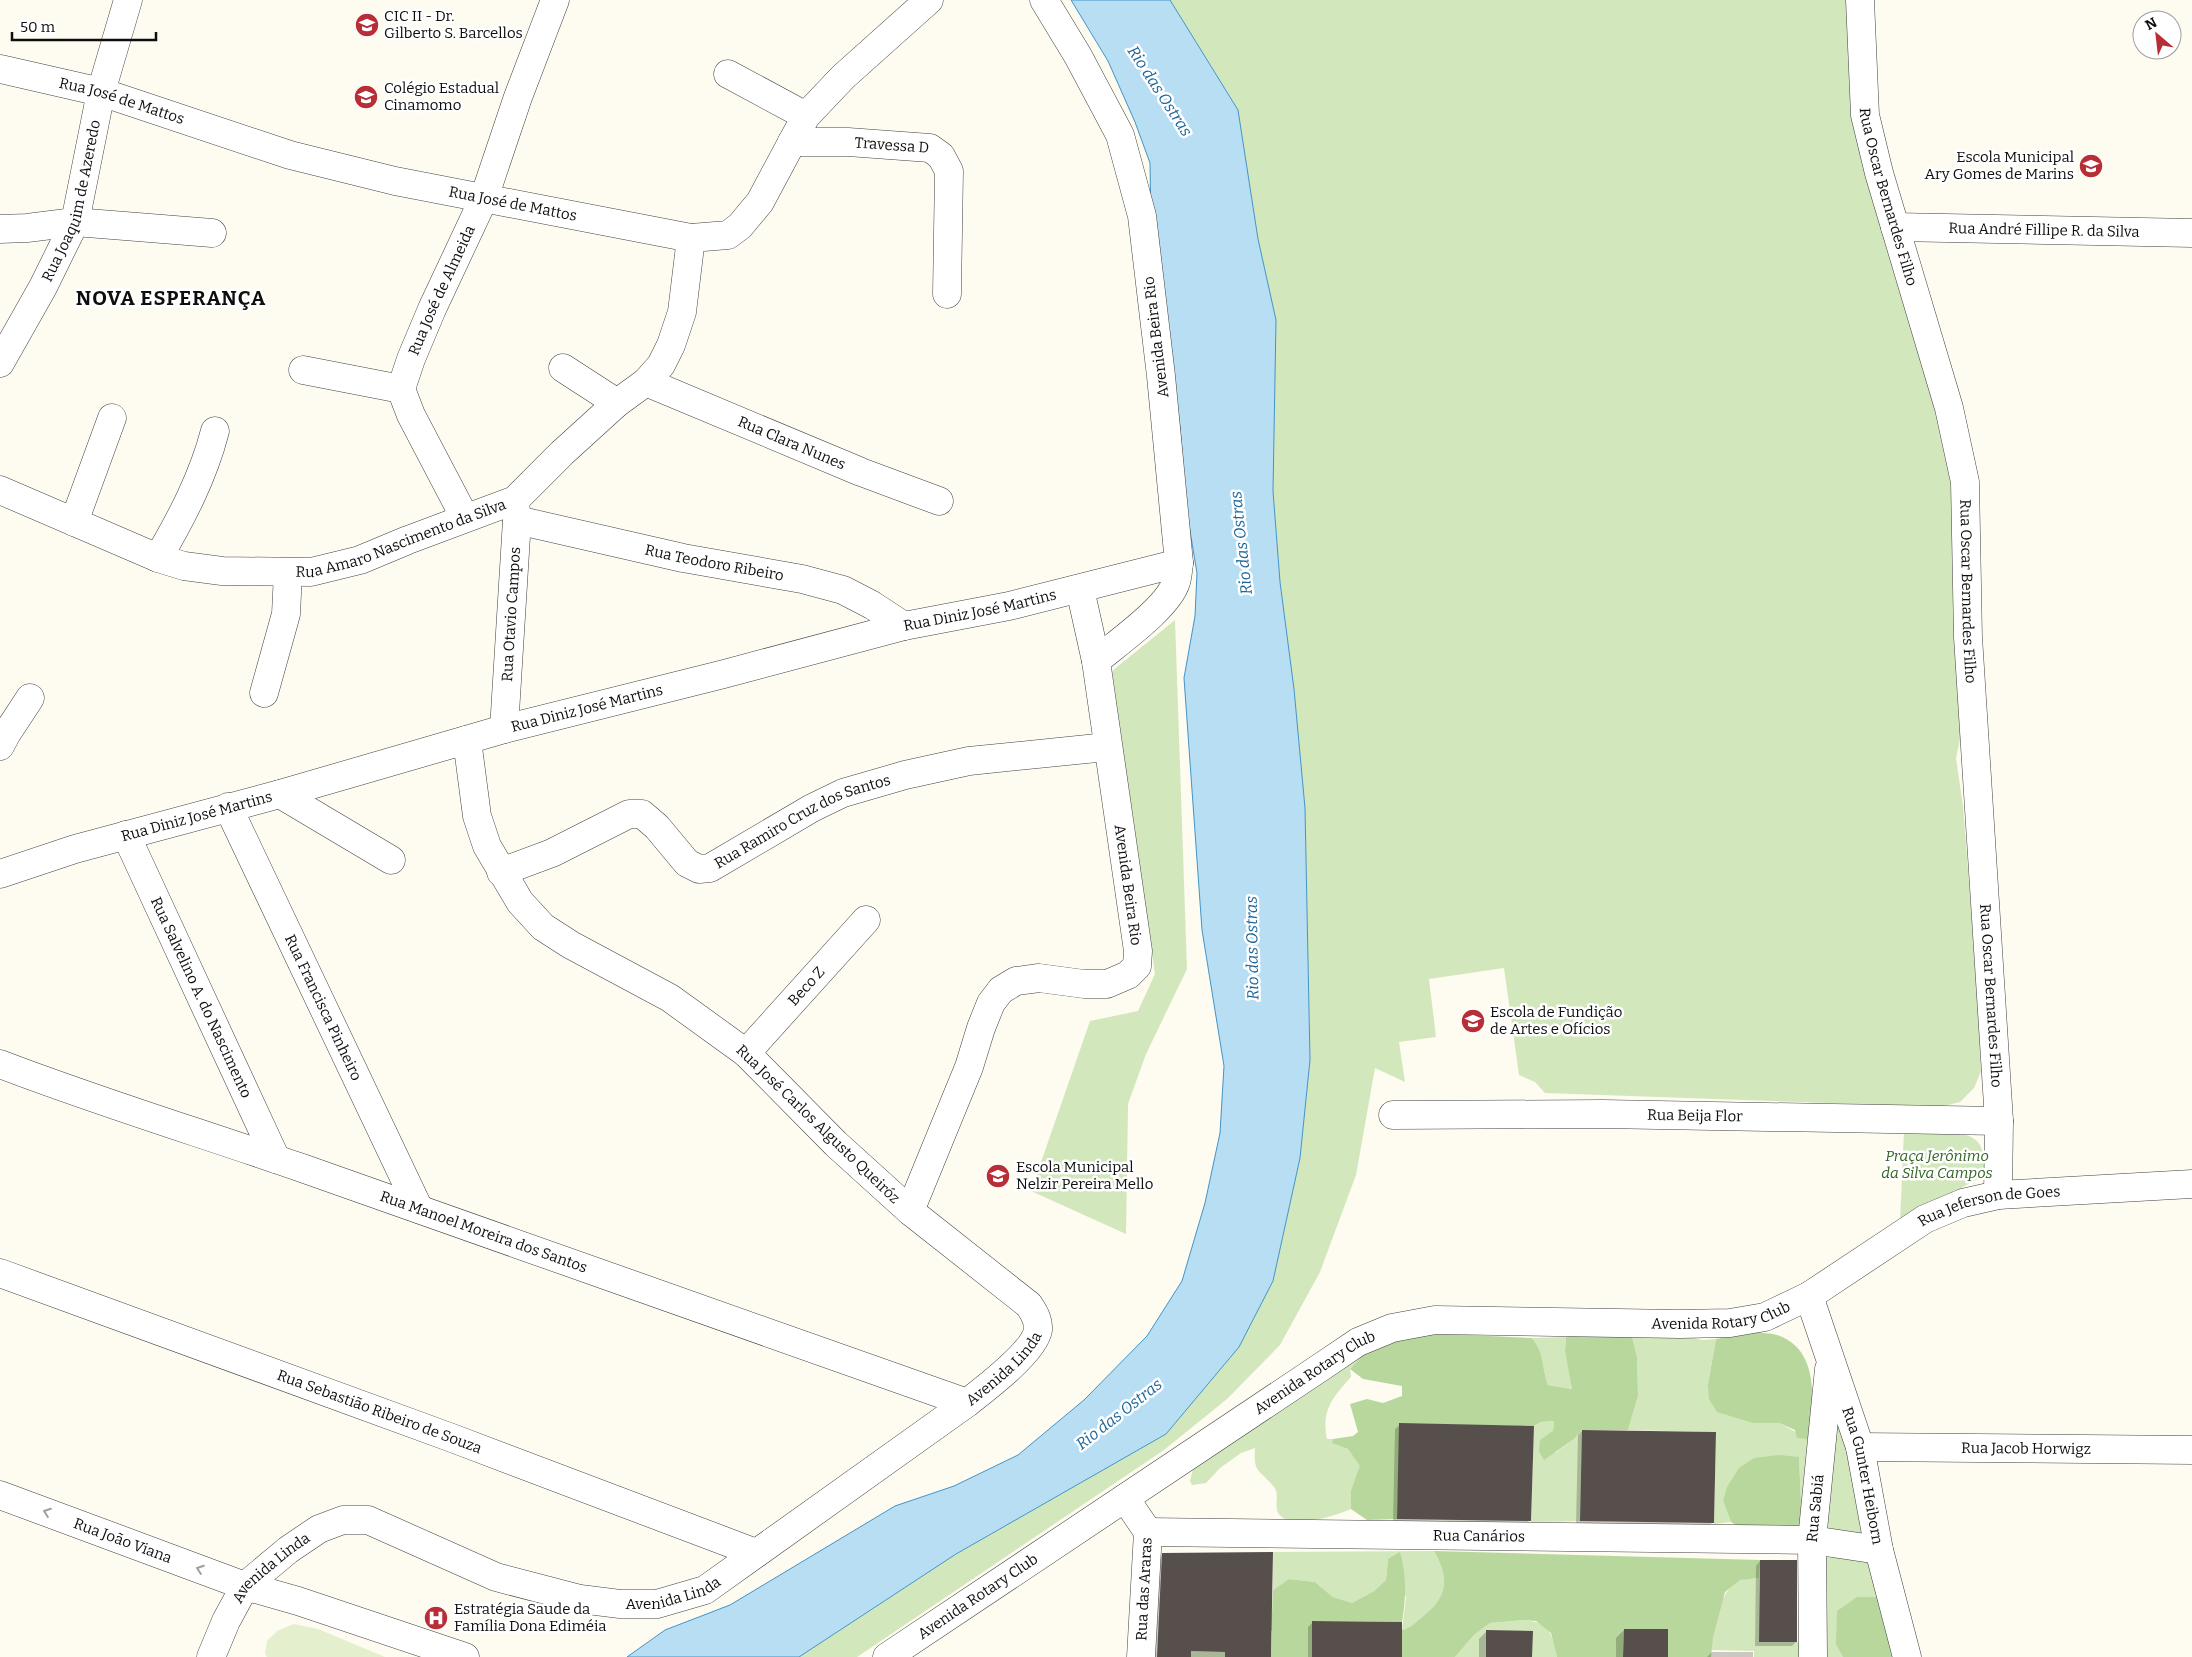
<svg xmlns="http://www.w3.org/2000/svg" width="2192" height="1657" font-family="Bitter,serif">
  <style>
    .green { fill: #d3e7bc }
    .forest { fill: #b8d79c }
    .pitch { fill: #e4efcd }
    .water { fill: #b8def3; stroke: #4394c6 }
    .shadow { fill: #0003 }
    .building { fill: #564f4b }
    .lines { fill: none; stroke-linecap: round; stroke-linejoin: round }
    .minor-casing { stroke: #414141; stroke-width: 29 }
    .minor { stroke: #fff; stroke-width: 28 }
    .oneway { stroke: #9f9f9f }
    .labels { text-anchor: middle; dominant-baseline: central; stroke-width: 5; stroke-linejoin: round; paint-order: stroke }
    .poi-label { font-size: 15px; fill: #0e0e0e; stroke: #fff; text-anchor: start }
    .street-label { font-size: 15px; fill: #0e0e0e; stroke: #fff }
    .park-label { font-size: 15px; font-style: italic; fill: #316322; stroke: #fff }
    .water-label { font-size: 16px; font-style: italic; fill: #1e6699; stroke: #fff }
    .district-label { font-size: 20px; font-weight: bold; letter-spacing: 1px; fill: #0e0e0e; stroke: #fff }
  </style>
  <rect width="100%" height="100%" fill="#fefbf1"/>
  <path class="green" d="M1170,0h679l5,127 92,308 8,56 11,225 -9,42 7,48 14,178 4,87 -7,17 -14,14 -20,5 -395,-14 -10,-11 -16,-7 -15,-107 -75,11 7,58 -37,5 6,40 -30,-14 -19,107 -36,97 -40,73 -53,54 -63,51 -307,207h-58l157,-103 210,-120 73,-87 34,-66 27,-123 10,-98 -5,-252 -11,-119 -14,-107 -7,-91 3,-171 -18,-81 -20,-129z
    M1175,620l12,349 -41,85 -18,50 -2,130 -95,-43 59,-170 48,-10 17,-37 -43,-303z
    M1904,1131c18,0 66,-4 76,14 3,6 4,13 6,20l-7,13 -79,44z
    M1685,1336l17,4 14,-1 -8,45 45,39h26l30,16 -7,86 -3,-68 -76,44 8,21 -17,2 2,-92 -88,-2 10,-34 -1,-39 -5,-20z
    M1566,1337l-1,14 8,38 -25,-4c-7,-19 -3,-31 -16,-47z
    M1366,1352l-16,17 1,8c-18,20 -30,33 -24,62h6v4l15,6 13,17 -10,24v19c-15,6 -61,23 -73,4 -4,-9 2,-18 -4,-26 -14,-18 -21,-13 -19,-39l-14,5 -21,15 -14,15 -14,2 -2,-4 4,-16z
    M1839,1415l32,127 -51,-6z
    M1554,1421l-1,10 2,22 19,-14 8,-9 -2,91 -49,1 3,-96 7,-4z
    M1434,1551c16,29 14,46 -13,67 -6,5 -11,10 -19,12l4,-33 -18,-38 -2,21 -12,11 -22,12 -19,-6 -18,-15 -26,-3 -16,11v-38z
    M1819,1557l42,2 9,4 9,34 -43,48 7,12h-23z
    M1759,1578v64h40l1,15h-46v-6l-43,-1c2,-20 8,-61 29,-70 5,-2 14,-1 19,-2z
    M1524,1620c26,2 28,14 33,37h-25v-26l-45,-1 -1,27h-31l19,-22 16,-12z
    M1191,1651l34,1v5h-34z"/>
  <path class="forest" d="M1754,1332c7,1 16,1 23,3 44,15 36,68 32,104l-12,-1 -2,-8 -16,-7h-26l-36,-11 -8,-13 -1,-15 8,-45z
    M1425,1333l107,5c13,16 9,27 16,47l24,4 -7,-38 1,-14c23,-4 45,-7 66,0l5,20 1,39 -10,34h-46l-8,9 -30,21 -5,-9 1,-11 13,-9 1,-10 -13,1 -7,4 -134,-2 -3,95 -30,1 -16,-11v-19l9,-24 -12,-17 -16,-6 1,-4 20,-3 5,-4 -8,-28 17,-5 16,4 19,-7v-10l-39,-7 -13,-10 16,-17 32,-12z
    M1779,1455l20,2 3,68 -5,2h-58l-8,-5 -8,-21 4,-14 12,-19 15,-10z
    M1434,1551l326,9 -1,18 -19,2 -15,12 -12,45 -2,20h-43v-28h-44l-1,28h-66l-6,-24 -15,-12 -12,-1 -34,3 -16,12 -19,22h-53v-27c8,-2 13,-7 19,-12 27,-21 29,-38 13,-67z
    M1400,1552c7,24 6,47 2,70l-89,-1 -1,36h-41l1,-26h-46l1,-17 45,-1 1,-23 16,-11 26,3 18,15 19,6 22,-12 12,-11 2,-21z
    M1857,1597h22l16,60h-52l-7,-12 1,-34z"/>
  <path class="pitch" d="M294,1624l24,5 67,28h-118l-2,-4 2,-12 10,-10z"/>
  <path class="water" d="M1071,0h99l68,110 20,129 18,81 -3,171 7,91 14,107 11,119 5,252 -10,98 -27,123 -34,66 -73,87 -210,120 -157,103h-172l38,-27 65,-25 165,-99 59,-20 64,-31 66,-55 63,-64 35,-55 23,-78 15,-70 4,-67 -22,-136 -18,-252 11,-62 2,-43 -10,-60 -7,-85 -9,-77 -20,-124 -1,-64 -15,-41 -27,-61z"/>
  <path class="shadow" d="M1400,1425l130,95 -5,5 -132,-2 2,-94z
    M1582,1431l130,92 -4,4 -132,-2 2,-90z
    M1163,1554l107,103h-118l6,-98z
    M1760,1561l36,81 -4,4h-37l1,-80z
    M1313,1622l87,35h-92v-30z
    M1624,1630l43,27h-51v-19z
    M1487,1631l44,26h-52v-18z
    M1712,1652h41v5h-46z"/>
  <path class="building" d="M1399,1423l135,3 -3,95 -134,-2z
    M1582,1430l134,2 -2,91 -134,-2z
    M1273,1552l-2,105h-46v-5l-34,-1v6h-34l5,-104z
    M1760,1560h37v82h-38z
    M1312,1621l90,1v35h-90z
    M1624,1629h44v28h-45z
    M1486,1630l47,1 -1,26h-46z"/>
  <g class="lines">
    <g class="minor-casing">
      <g id="minor">
        <path id="s1" d="M1860,0l5,115 14,58 70,235 16,74 3,155 31,484 -1,74"/>
        <path id="s2" d="M0,69l101,23 189,63 105,26 296,57 37,-3 12,-9 20,-24 46,-86 37,-39 86,-77"/>
        <path d="M728,74l78,42"/>
        <path id="s3" d="M792,142h56l82,6 11,8 8,15 -2,123"/>
        <path id="s4" d="M1895,227l297,6"/>
        <path d="M0,229l27,-1 48,-6 137,11"/>
        <path id="s5" d="M0,363l43,-76 32,-65 26,-130 27,-92"/>
        <path d="M563,368l54,35"/>
        <path d="M303,370l98,19"/>
        <path id="s6" d="M646,382l215,90 78,29"/>
        <path id="s7" d="M0,490l158,68 26,8 38,5 89,1 49,-12 48,-20 107,-40 47,-47 55,-50 29,-21 15,-17 10,-20 11,-33 9,-74"/>
        <path id="s8" d="M465,518l-54,-103 -10,-26 10,-30 21,-50 52,-111 34,-101 37,-97"/>
        <path id="s9" d="M517,520l166,38 119,21 41,11 29,15 32,21"/>
        <path d="M74,522l38,-104"/>
        <path d="M158,558c24,-41 45,-81 57,-127"/>
        <path d="M1080,589l16,72"/>
        <path d="M264,693l22,-79 2,-41"/>
        <path id="s10" d="M504,729l13,-209 -2,-17"/>
        <path d="M0,746l7,-13 23,-35"/>
        <path d="M280,794l111,66"/>
        <path id="s11" d="M228,807l191,402"/>
        <path id="s12" d="M126,835l150,324"/>
        <path id="s13" d="M501,872l51,-19 77,-39h13l15,13 30,36 12,6 11,-1 102,-60 31,-15 62,-18 64,-14 138,-14"/>
        <path id="s14" d="M0,874l75,-25 205,-55 224,-65 220,-55 180,-48 105,-20 170,-43"/>
        <path id="s15" d="M746,1053l120,-133"/>
        <path id="s16" d="M0,1064c99,38 201,69 302,104 222,78 444,156 665,235"/>
        <path id="s17" d="M1393,1115l210,-1 396,7"/>
        <path d="M910,1211l59,-144 12,-39 10,-25 10,-13 15,-9 23,-3 45,6h23l21,-9 9,-9 1,-15 -42,-290c21,-18 72,-53 80,-79 2,-6 2,-13 3,-19l-18,-187 -19,-160 -22,-81 -42,-79 -34,-56"/>
        <path id="s18" d="M0,1273l452,165 304,115"/>
        <path id="s19" d="M1809,1296l51,151 19,103 28,107"/>
        <path id="s20" d="M1860,1447l332,3"/>
        <path id="s21" d="M0,1495l245,91 53,15 167,56"/>
        <path d="M1125,1498l23,34 -7,125"/>
        <path id="s22" d="M1148,1532l664,8 67,10"/>
        <path id="s23" d="M211,1657l15,-36 19,-35 43,-36 31,-21 24,-9h25l128,57 84,22 40,5h37l48,-14 262,-187c18,-14 67,-51 71,-73 1,-10 -4,-17 -9,-25l-119,-94 -74,-67 -90,-91 -76,-55 -99,-53 -28,-18 -23,-25 -33,-56 -10,-30 -10,-76"/>
        <path id="s24" d="M887,1657l437,-292 34,-23 34,-14 43,-8 245,4 50,-1 35,-6 44,-21 116,-77 38,-16 35,-8 194,-11"/>
        <path id="s25" d="M1813,1657l-1,-117 17,-171"/>
      </g>
    </g>
    <use href="#minor" class="minor"/>
  </g>
  <defs><path id="oneway-chevron" d="M-2-3.5L2.5 0L-2 3.5" fill="none" stroke-width="1.6" stroke-linecap="round" stroke-linejoin="round" transform="scale(1.25)"/></defs>
  <g class="oneway">
    <use href="#oneway-chevron" transform="translate(47 1512) rotate(-160)"/>
    <use href="#oneway-chevron" transform="translate(200 1569) rotate(-160)"/>
  </g>
  <defs>
    <g id="school-disc" transform="scale(1.25)"><circle r="9.5" fill="#b72e37" stroke="#fff"/><path d="M0-5L7-2L0 1L-7-2ZM-4 1L0 2.5L4 1V4Q0 6-4 4Z" fill="#fff"/></g>
    <g id="hospital-disc" transform="scale(1.25)"><circle r="9.5" fill="#b72e37" stroke="#fff"/><path d="M-5-5h3v3.5h4V-5h3V5h-3V1.5h-4V5h-3Z" fill="#fff"/></g>
  </defs>
  <g fill-rule="evenodd">
    <use href="#school-disc" x="367" y="25"/>
    <use href="#school-disc" x="366" y="97"/>
    <use href="#school-disc" x="2091" y="166"/>
    <use href="#school-disc" x="1473" y="1021"/>
    <use href="#school-disc" x="998" y="1176"/>
    <use href="#hospital-disc" x="436" y="1618"/>
  </g>
  <g class="labels">
    <g class="poi-label">
      <text x="384" y="16">CIC II - Dr.<tspan x="384" dy="17">Gilberto S. Barcellos</tspan></text>
      <text x="384" y="88">Colégio Estadual<tspan x="384" dy="17">Cinamomo</tspan></text>
      <text x="2074" y="157" text-anchor="end">Escola Municipal<tspan x="2074" dy="17">Ary Gomes de Marins</tspan></text>
      <text x="1490" y="1012">Escola de Fundição<tspan x="1490" dy="17">de Artes e Ofícios</tspan></text>
      <text x="1016" y="1167">Escola Municipal<tspan x="1016" dy="17">Nelzir Pereira Mello</tspan></text>
      <text x="454" y="1609">Estratégia Saude da<tspan x="454" dy="17">Família Dona Ediméia</tspan></text>
    </g>
    <g class="street-label">
      <text stroke="none"><textPath href="#s2" startOffset="126">Rua José de Mattos</textPath></text>
      <text stroke="none"><textPath href="#s3" startOffset="100">Travessa D</textPath></text>
      <text stroke="none"><textPath href="#s1" startOffset="200">Rua Oscar Bernardes Filho</textPath></text>
      <text stroke="none"><textPath href="#s5" startOffset="179">Rua Joaquim de Azeredo</textPath></text>
      <text stroke="none"><textPath href="#s2" startOffset="531">Rua José de Mattos</textPath></text>
      <text stroke="none"><textPath href="#s4" startOffset="149">Rua André Fillipe R. da Silva</textPath></text>
      <text stroke="none"><textPath href="#s8" startOffset="251">Rua José de Almeida</textPath></text>
      <text transform="translate(1156 337) rotate(-97)">Avenida Beira Rio</text>
      <text stroke="none"><textPath href="#s6" startOffset="158">Rua Clara Nunes</textPath></text>
      <text stroke="none"><textPath href="#s7" startOffset="422">Rua Amaro Nascimento da Silva</textPath></text>
      <text stroke="none"><textPath href="#s9" startOffset="202">Rua Teodoro Ribeiro</textPath></text>
      <text stroke="none"><textPath href="#s1" startOffset="605">Rua Oscar Bernardes Filho</textPath></text>
      <text stroke="none"><textPath href="#s14" startOffset="1015">Rua Diniz José Martins</textPath></text>
      <text stroke="none"><textPath href="#s10" startOffset="115">Rua Otavio Campos</textPath></text>
      <text stroke="none"><textPath href="#s14" startOffset="610">Rua Diniz José Martins</textPath></text>
      <text stroke="none"><textPath href="#s14" startOffset="205">Rua Diniz José Martins</textPath></text>
      <text stroke="none"><textPath href="#s13" startOffset="349">Rua Ramiro Cruz dos Santos</textPath></text>
      <text transform="translate(1128 885) rotate(82)">Avenida Beira Rio</text>
      <text stroke="none"><textPath href="#s15" startOffset="90">Beco Z</textPath></text>
      <text stroke="none"><textPath href="#s1" startOffset="1010">Rua Oscar Bernardes Filho</textPath></text>
      <text stroke="none"><textPath href="#s12" startOffset="179">Rua Salvelino A. do Nascimento</textPath></text>
      <text stroke="none"><textPath href="#s11" startOffset="222">Rua Francisca Pinheiro</textPath></text>
      <text stroke="none"><textPath href="#s17" startOffset="302">Rua Beija Flor</textPath></text>
      <text transform="translate(818 1124) rotate(44)">Rua José Carlos Algusto Queiróz</text>
      <text stroke="none"><textPath href="#s24" startOffset="1232">Rua Jeferson de Goes</textPath></text>
      <text stroke="none"><textPath href="#s16" startOffset="512">Rua Manoel Moreira dos Santos</textPath></text>
      <text stroke="none"><textPath href="#s24" startOffset="934">Avenida Rotary Club</textPath></text>
      <text stroke="none"><textPath href="#s23" startOffset="950">Avenida Linda</textPath></text>
      <text stroke="none"><textPath href="#s24" startOffset="514">Avenida Rotary Club</textPath></text>
      <text stroke="none"><textPath href="#s18" startOffset="404">Rua Sebastião Ribeiro de Souza</textPath></text>
      <text stroke="none"><textPath href="#s20" startOffset="166">Rua Jacob Horwigz</textPath></text>
      <text stroke="none"><textPath href="#s19" startOffset="188">Rua Gunter Heiborn</textPath></text>
      <text stroke="none"><textPath href="#s25" startOffset="149">Rua Sabiá</textPath></text>
      <text stroke="none"><textPath href="#s22" startOffset="331">Rua Canários</textPath></text>
      <text stroke="none"><textPath href="#s21" startOffset="131">Rua João Viana</textPath></text>
      <text stroke="none"><textPath href="#s23" startOffset="110">Avenida Linda</textPath></text>
      <text transform="translate(1144 1589) rotate(-87)">Rua das Araras</text>
      <text stroke="none"><textPath href="#s23" startOffset="545">Avenida Linda</textPath></text>
      <text stroke="none"><textPath href="#s24" startOffset="109">Avenida Rotary Club</textPath></text>
    </g>
    <g class="park-label">
      <text x="1937" y="1156">Praça Jerônimo<tspan x="1937" dy="17">da Silva Campos</tspan></text>
    </g>
    <g class="water-label">
      <text transform="translate(1160 91) rotate(57)">Rio das Ostras</text>
      <text transform="translate(1241 543) rotate(-96)">Rio das Ostras</text>
      <text transform="translate(1252 948) rotate(-91)">Rio das Ostras</text>
      <text transform="translate(1119 1414) rotate(-38)">Rio das Ostras</text>
    </g>
    <g class="district-label">
      <text x="171" y="298">NOVA ESPERANÇA</text>
    </g>
  </g>
  <g transform="translate(2157 35) rotate(332)"><circle r="24" fill="#ffffff" stroke="#9f9f9f"/>
  <path d="M0-4L9 19L0 12L-9 19Z" fill="#b72e37"/>
  <text y="-8" font-size="14" font-weight="bold" text-anchor="middle" fill="#0e0e0e">N</text>
  </g>
  <path d="M12 32v8h144v-8" fill="none" stroke="#0e0e0e" stroke-width="2.5"/>
  <text x="20" y="32" font-size="15" fill="#0e0e0e" stroke="#ffffff" stroke-width="4" paint-order="stroke">50 m</text>
</svg>
